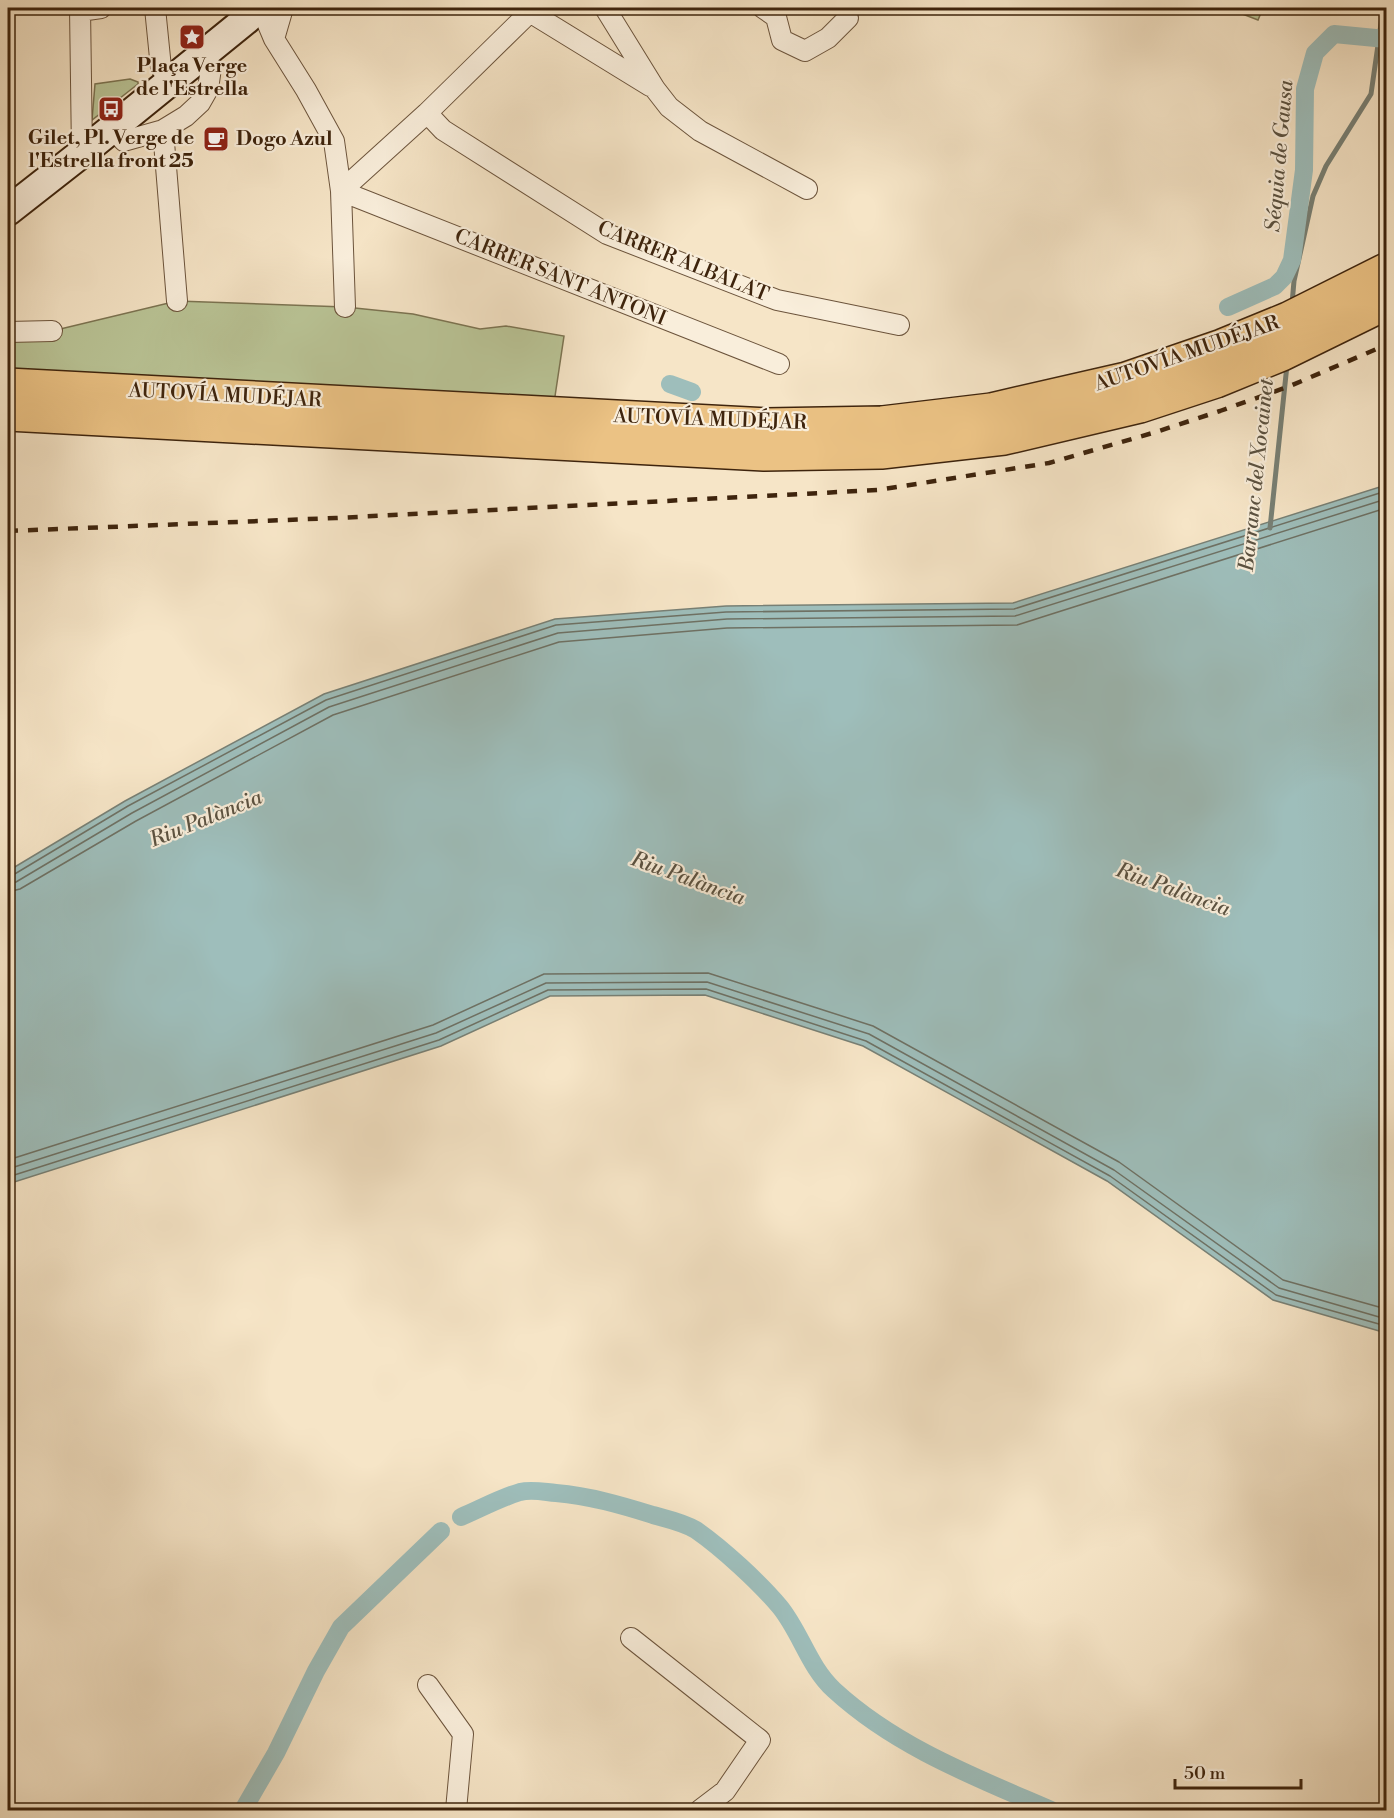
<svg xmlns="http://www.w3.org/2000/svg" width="1394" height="1818" font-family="'Libre Bodoni',serif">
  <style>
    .green { fill: #bac597; stroke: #7c7452; stroke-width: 1.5 }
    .water { fill: #9ebebb; stroke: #788075; stroke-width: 1.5 }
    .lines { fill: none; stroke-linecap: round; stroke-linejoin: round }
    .shore { stroke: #6e7164; stroke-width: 1.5 }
    .stream { stroke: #788075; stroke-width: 5 }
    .canal { stroke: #9ebebb; stroke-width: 18 }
    .street-casing { stroke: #6c543c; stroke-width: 22 }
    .secondary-casing { stroke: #3e240d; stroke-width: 32 }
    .highway-casing { stroke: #3e240d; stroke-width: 36 }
    .street { stroke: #f9eedb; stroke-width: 20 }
    .secondary { stroke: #f9eedb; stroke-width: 28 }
    .highway { stroke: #ebc284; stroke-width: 33 }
    .rail { stroke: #3e240d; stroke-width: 4.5; stroke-dasharray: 10 10; stroke-linecap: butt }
    .labels { text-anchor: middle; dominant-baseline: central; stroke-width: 4.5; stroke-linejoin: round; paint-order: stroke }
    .poi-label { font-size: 20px; font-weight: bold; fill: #3e240d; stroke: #f9eedb }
    .street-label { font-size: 20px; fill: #3e240d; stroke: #f9eedb }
    .water-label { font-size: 21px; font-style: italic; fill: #5b5241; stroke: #f9eedb }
  </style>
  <rect width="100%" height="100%" fill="#f6e5c7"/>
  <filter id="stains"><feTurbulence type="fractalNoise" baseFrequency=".00333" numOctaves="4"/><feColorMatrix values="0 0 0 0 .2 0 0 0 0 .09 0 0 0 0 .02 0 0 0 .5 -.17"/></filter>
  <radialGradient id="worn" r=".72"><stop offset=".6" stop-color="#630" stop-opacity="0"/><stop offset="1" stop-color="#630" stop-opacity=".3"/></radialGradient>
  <path class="green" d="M1227,8h36l-5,12z
    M130,79l8,3v2l-46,36 3,-36z
    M177,301l168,6 68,7 67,15 26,-3 58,10 -10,67 -546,-32v-39l44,-1z"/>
  <path class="water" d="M1386,485v848l-113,-33 -166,-119 -244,-135 -158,-51 -155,1 -109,50 -433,138v-313l117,-70 199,-107 231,-75 171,-13 287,-3z"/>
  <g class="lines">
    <path class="shore" d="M8,876l5,-1 115,-69 198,-106 230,-75 170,-13 288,-3 372,-118
      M8,883l8,-1 116,-69 197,-106 229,-74 169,-14 288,-3 371,-117
      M8,892l12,-3 116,-68 197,-106 226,-73 168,-14 290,-3 369,-117
      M8,1160l425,-135 111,-51 164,-1 165,53 246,136 164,118 103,29
      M8,1169l428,-136 110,-50 161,-1 162,52 245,136 165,118 107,31
      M8,1177l431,-137 109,-50 158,-1 160,52 244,135 166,119 110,31"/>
    <path class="stream" d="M1380,31l3,-23
      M1292,304l2,-23 19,-85 13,-30 45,-72 7,-49
      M1270,528l17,-163"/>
    <path class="canal" d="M1228,307l47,-21 9,-9 8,-17 12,-90 1,-81 10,-36 19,-19 52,5
      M670,384l22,8
      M461,1517c19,-8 39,-19 59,-25 12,-3 24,0 36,1 34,3 65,12 97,22 14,4 30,7 43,15 26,18 64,53 84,77 21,26 29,60 54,83 62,57 141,87 217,120
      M243,1810l33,-57 40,-82 25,-44 100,-96"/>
    <g class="street-casing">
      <path id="street" d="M80,8l2,145
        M155,8l6,60 10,13
        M261,8l13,31 32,51 28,51 7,50 4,116
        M523,8l127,78
        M605,8l50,81 14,18 31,24 107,58
        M763,8l13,9 6,23 23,11 23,-13 20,-20
        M80,11l21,-3
        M274,39l9,-31
        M427,113l16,17 164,104 170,66 122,25
        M113,129l11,12 39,-11 23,-14 14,-13 8,-14 3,-21 -7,-14
        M163,130l14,171
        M341,191l438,173
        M341,191l86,-78 103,-101
        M8,332l44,-1
        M631,1638l129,102 -35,51 -25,19
        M428,1685l35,49 -7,76"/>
    </g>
    <g class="secondary-casing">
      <path id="secondary" d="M8,211l74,-58 165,-134 6,-11"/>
    </g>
    <g class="highway-casing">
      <path id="highway" d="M8,385l758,40 116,-2 109,-13 135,-31 96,-33 66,-27 98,-49
        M8,414l756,40 117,-2 123,-14 136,-32 76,-25 66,-27 104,-51"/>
    </g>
    <use href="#street" class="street"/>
    <use href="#secondary" class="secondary"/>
    <use href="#highway" class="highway"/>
    <path class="rail" d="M8,531l328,-13 542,-28 171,-27 107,-31 64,-21 70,-25 96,-41"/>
  </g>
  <defs>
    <g id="sight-square" transform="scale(1.35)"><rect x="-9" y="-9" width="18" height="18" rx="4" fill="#8f2418" stroke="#f9eedb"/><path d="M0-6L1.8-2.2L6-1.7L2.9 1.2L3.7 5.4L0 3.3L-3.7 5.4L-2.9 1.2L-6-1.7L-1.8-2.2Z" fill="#fff"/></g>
    <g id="bus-square" transform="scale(1.35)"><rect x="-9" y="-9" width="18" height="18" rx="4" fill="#8f2418" stroke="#f9eedb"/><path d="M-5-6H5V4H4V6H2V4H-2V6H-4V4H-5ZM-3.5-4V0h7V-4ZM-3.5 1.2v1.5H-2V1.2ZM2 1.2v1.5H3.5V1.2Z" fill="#fff"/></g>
    <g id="cafe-square" transform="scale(1.35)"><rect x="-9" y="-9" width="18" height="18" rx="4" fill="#8f2418" stroke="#f9eedb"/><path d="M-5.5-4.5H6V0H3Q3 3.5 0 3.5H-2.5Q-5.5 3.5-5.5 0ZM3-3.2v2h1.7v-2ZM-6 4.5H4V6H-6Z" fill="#fff"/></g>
  </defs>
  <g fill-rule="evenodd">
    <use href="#sight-square" x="192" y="37"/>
    <use href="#bus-square" x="111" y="109"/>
    <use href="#cafe-square" x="216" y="139"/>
  </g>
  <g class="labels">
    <g class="poi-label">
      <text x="192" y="66">Plaça Verge<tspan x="192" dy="23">de l'Estrella</tspan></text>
      <text x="111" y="138">Gilet, Pl. Verge de<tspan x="111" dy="23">l'Estrella front 25</tspan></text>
      <text x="236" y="139" text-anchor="start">Dogo Azul</text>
    </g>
    <g class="street-label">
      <text transform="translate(683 262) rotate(22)">CARRER ALBALAT</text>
      <text transform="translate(560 278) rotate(22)">CARRER SANT ANTONI</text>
      <text transform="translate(1187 354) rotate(-19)">AUTOVÍA MUDÉJAR</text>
      <text transform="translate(225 396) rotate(3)">AUTOVÍA MUDÉJAR</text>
      <text transform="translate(710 420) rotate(2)">AUTOVÍA MUDÉJAR</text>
    </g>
    <g class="water-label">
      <text transform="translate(1280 156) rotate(-85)">Séquia de Gausa</text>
      <text transform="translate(1257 475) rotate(-84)">Barranc del Xocainet</text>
      <text transform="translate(206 819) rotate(-22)">Riu Palància</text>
      <text transform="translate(688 879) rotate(20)">Riu Palància</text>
      <text transform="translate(1173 890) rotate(20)">Riu Palància</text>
    </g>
  </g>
  <rect width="1394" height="1818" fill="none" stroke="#f6e5c7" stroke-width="30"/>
  <rect x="9" y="9" width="1376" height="1800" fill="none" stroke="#3e240d" stroke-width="3"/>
  <rect x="15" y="15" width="1364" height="1788" fill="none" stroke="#3e240d" stroke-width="1.5"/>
  <path d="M1175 1779v9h126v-9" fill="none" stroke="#3e240d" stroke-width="3"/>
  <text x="1184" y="1779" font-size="18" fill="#3e240d" stroke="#f9eedb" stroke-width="4.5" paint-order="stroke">50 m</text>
  <rect width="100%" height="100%" filter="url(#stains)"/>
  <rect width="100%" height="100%" fill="url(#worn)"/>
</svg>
